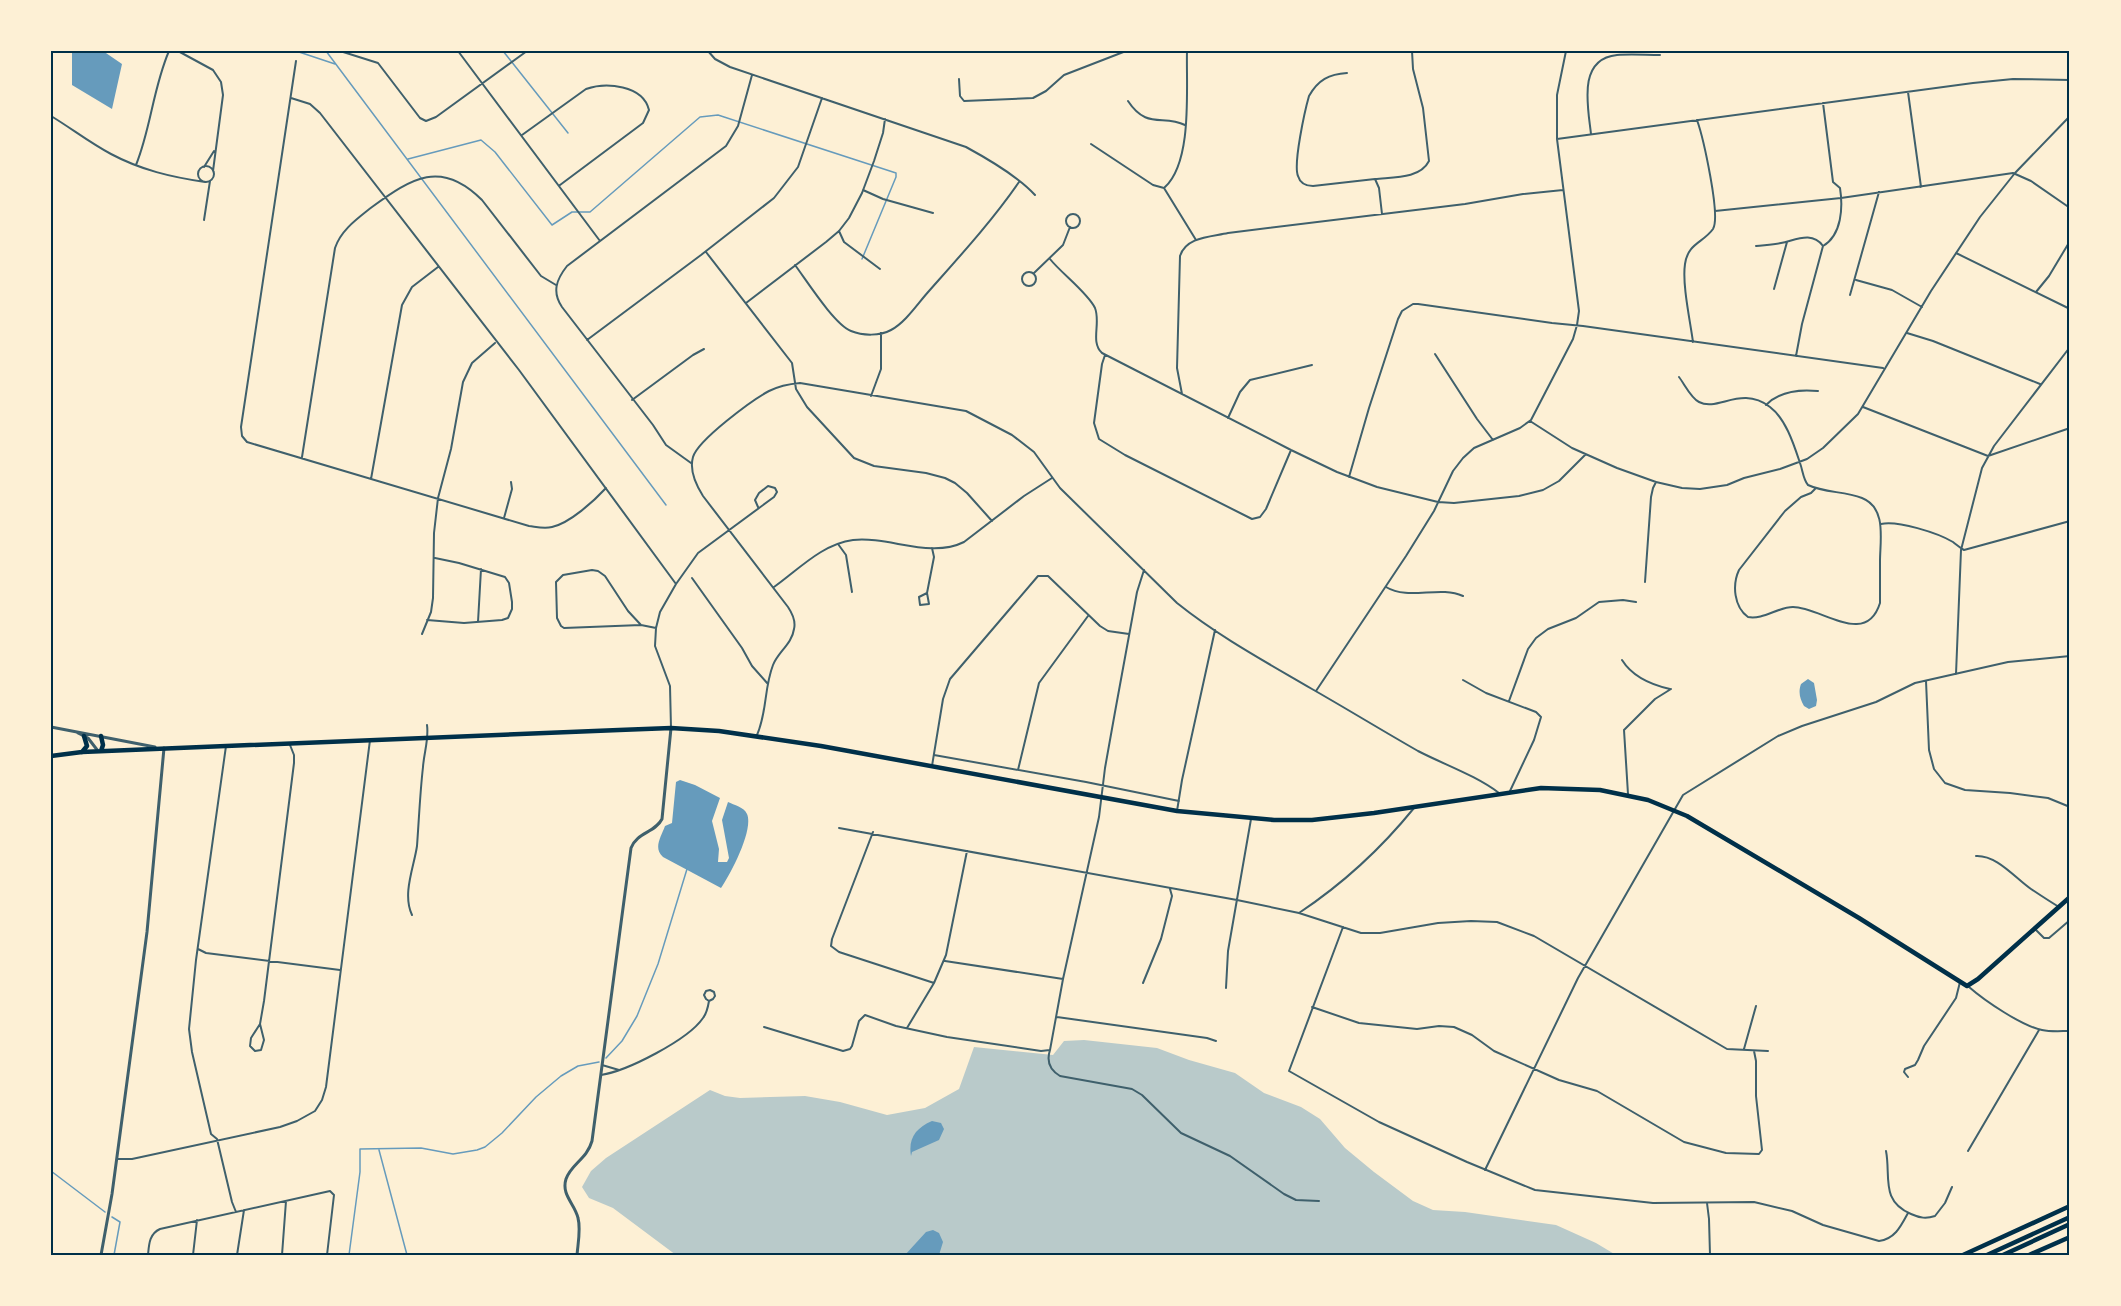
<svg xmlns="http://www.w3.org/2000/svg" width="2121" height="1306" font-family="Mulish,sans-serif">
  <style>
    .green { fill: #b9caca }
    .water { fill: #669bbc }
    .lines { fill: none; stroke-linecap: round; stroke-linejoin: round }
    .stream { stroke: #669bbc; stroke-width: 1.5 }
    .minor { stroke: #3f606c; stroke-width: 2 }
    .tertiary { stroke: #3f606c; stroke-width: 3 }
    .primary { stroke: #003049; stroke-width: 4.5 }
    .neatline { fill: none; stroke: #003049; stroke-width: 2 }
  </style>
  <rect width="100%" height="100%" fill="#fdf0d5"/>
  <path class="green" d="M1084,1040l73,8 32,12 46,13 29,20 37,14 19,12 25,29 29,24 39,29 20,9 32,2 91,13 40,18 20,12h-940l-63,-47 -24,-10 -7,-11 9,-16 15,-13 104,-68 15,6 15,2 65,-2 35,6 47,13 38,-7 34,-19 15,-42 79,8 11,-14z"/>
  <path class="water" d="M72,51h31l19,13 -10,45 -40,-24z
    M1808,679l6,4 3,17 -1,6 -7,3 -5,-3c-4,-7 -6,-14 -3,-22z
    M680,780l15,5 25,13 -8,23 7,28 -1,13h9l2,-4 -7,-38 6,-18c6,3 16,5 19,12 7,16 -17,61 -26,74l-58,-31c-10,-9 -2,-20 2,-31l7,-3 4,-41z
    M932,1121l9,2 3,6 -5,11 -27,12 -1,4c-3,-18 5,-28 21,-35z
    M933,1230l6,3 4,9 -4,13h-34l21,-23z"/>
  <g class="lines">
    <path class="stream" d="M296,51l39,13
      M326,51l340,454
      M503,51l65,82
      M408,159l73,-19 14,12 57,73 20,-13h18l110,-95 18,-2 178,58v4l-34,82
      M606,1058l16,-17 15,-25 21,-52 29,-95
      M379,1150l28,105
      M51,1171l54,41
      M112,1217l8,5 -6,33
      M349,1255l11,-83v-23l61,-1 32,6 24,-4 8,-3 17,-14 34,-36 25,-21 17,-10 21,-4"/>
    <path class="minor" d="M178,51l35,19 8,12 2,13 -10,76
      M340,51l38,12 42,55 6,3 10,-4 91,-66
      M458,51l142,190
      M708,51l7,8 15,8 236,80c22,12 52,29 69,48
      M296,61l-55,366 1,9 5,6 282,84c8,1 15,3 23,1 18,-4 42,-26 54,-39
      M1347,73c-18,1 -29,7 -38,23 -4,14 -16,68 -11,80 2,7 8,10 15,10l62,-7 4,9 3,26
      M959,79l1,17 4,5 69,-3 13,-7 18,-16 62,-24
      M1908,92l13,95
      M291,98l19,6 10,9 199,257 157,214
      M1128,101c19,29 35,13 57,24
      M51,116c20,12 39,27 60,38 30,16 60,23 94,28
      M1591,134c-3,-27 -14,-75 26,-79 14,-1 29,0 43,0
      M522,135l64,-46c20,-7 57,-4 63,21l-6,13 -83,62
      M1557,139l416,-56 40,-4 57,1
      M1091,144l62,41 11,3 32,52
      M136,165c15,-37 17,-77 33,-114
      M198 174a8 8 0 1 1 16 0a8 8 0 1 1-16 0Z
      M204,167l10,-16
      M1375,179c18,-2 45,0 54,-18l-6,-53 -10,-39 -1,-18
      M1165,187c28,-26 21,-100 22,-136
      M863,190l20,9 50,14
      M1715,211l126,-13 172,-25 18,8 39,27
      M1066 221a7 7 0 1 1 14 0a7 7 0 1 1-14 0Z
      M204,220l6,-39
      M839,231l5,11 36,27
      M1756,246c8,-1 17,-1 25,-3 15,-3 31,-12 42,3
      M706,252l86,111 4,26 11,18 47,51 20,8 52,7 19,5 10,5 12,10 25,28
      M1956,253l114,56
      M1050,259c11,14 38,34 45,49 6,15 -5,34 7,45l189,97 46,22 40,15 61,15 16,1 65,-7 24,-6 16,-9 26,-26
      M795,265c12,16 39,59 56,66 12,5 29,5 40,-1 15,-8 27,-27 38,-39 31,-35 63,-70 90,-109
      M1022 279a7 7 0 1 1 14 0a7 7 0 1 1-14 0Z
      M1034,273l29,-28 7,-18
      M1856,280l36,10 30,17
      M1774,289l13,-47
      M2036,292l13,-16 21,-35
      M1850,295l29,-103
      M746,303l80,-61 13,-11 10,-13 13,-25 12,-32 9,-28 2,-14
      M1907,333l26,8 107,43
      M587,340l114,-85 73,-57 24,-31 24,-69
      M1693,342c-3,-22 -11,-58 -8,-78 3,-21 18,-21 28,-35 8,-13 -10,-92 -16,-109
      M1435,354l42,65 16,21
      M1105,355l-3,9 -8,59 5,16 26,16 127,64 8,-2 6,-8 25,-59
      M1796,356l6,-32 21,-78c19,-11 20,-39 17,-58l-7,-6 -10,-79
      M1679,377c6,8 12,21 20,25 19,10 42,-17 71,5 16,12 24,38 30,56 3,8 3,16 8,22 17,8 36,6 54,13 25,10 18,42 18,63 0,14 0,28 0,42 -14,45 -59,4 -87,4 -15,0 -30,13 -45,10 -14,-10 -16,-32 -9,-47l46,-59 16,-14 10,-4 4,-4
      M1182,394l-5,-26 3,-112c6,-19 30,-19 48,-23l237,-29 58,-10 40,-4
      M871,396l10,-27v-36
      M632,400l61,-45 11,-6
      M1766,405c14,-14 33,-16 52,-14
      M1863,407l125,49 82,-28
      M1228,418l12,-26 10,-12 62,-15
      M1530,421l42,27 45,20 39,14 26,6 18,1 27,-4 17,-7 36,-9 27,-10 16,-11 35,-34 73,-123 49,-74 35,-44 55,-57
      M302,457l33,-209c6,-18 22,-29 37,-41 40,-29 69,-48 110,-7l59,76 15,9
      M691,463l-25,-18 -13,-20 -91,-118c-10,-15 -6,-27 5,-41l159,-120 12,-20 14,-51
      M1349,477l20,-69 29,-89 4,-8 11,-7h5l134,19 31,3 300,42
      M371,479l31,-174 10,-18 26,-20
      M504,518l8,-29 -1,-7
      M1881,524c16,-4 57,9 72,18 4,3 7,6 11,8l106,-29
      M838,544l8,11 6,37
      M592,570l6,1 7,5 23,35 13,14 -77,3 -3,-2 -4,-8 -1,-36 7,-7z
      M692,578l50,70 10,18 16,18
      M1645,582l6,-85 2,-9 3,-6
      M774,587c24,-17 48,-43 79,-47 36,-4 77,19 111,2l60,-46 28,-18
      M1386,587c23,14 53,-2 77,9
      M927,593l2,11 -9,1 -1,-8 8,-4 7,-36 -2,-9
      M427,620l37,3 38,-3 6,-2 4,-9v-7l-3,-19 -4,-6 -46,-14 -24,-5
      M478,622l3,-53
      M641,625l15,3
      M422,634l9,-22 2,-14 1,-65 4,-35 13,-49 12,-67 9,-19 23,-20
      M1622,660c10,16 30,25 48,29
      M1956,674l5,-124 21,-82 12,-22 76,-99
      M1463,680l23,13 50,19 5,5 -7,23 -24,51
      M1926,681l3,69 5,19 11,14 20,7 45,3 38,5 22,9
      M1316,691l90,-135 28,-45 19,-40 10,-13 11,-10 46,-20 11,-8 42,-81 4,-14 2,-14 -22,-172v-44l9,-44
      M1509,701l19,-52 8,-11 12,-9 28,-11 23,-16 24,-2 13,2
      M671,728l-1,-42 -15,-40 1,-18 4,-16 16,-28 22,-31 76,-56 3,-5 -2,-4 -7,-2 -9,7 -4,7 3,7
      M757,735c10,-22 7,-47 16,-70 5,-13 19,-21 21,-36 2,-8 -2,-16 -6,-22l-85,-111c-7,-11 -14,-25 -10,-39 5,-17 59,-57 76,-66 10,-5 20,-7 31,-8l166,28 46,24 22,17 26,36 117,115c41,33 89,59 135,86 35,20 71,42 106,62 27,14 57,24 81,42
      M226,746l-30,214 -7,69 3,23 19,82 6,5 15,63 4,10
      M934,755l152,27 93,19
      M932,766l11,-67 7,-20 88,-103h10l52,50 8,5 21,3
      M1018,770l21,-87 49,-67
      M1628,794l-4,-64 31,-31 16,-10
      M1177,811l5,-31 33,-150
      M839,828l398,72 62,13 62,20h19l58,-10 33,-2 26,1 37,14 193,113 41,2
      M873,832l-41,107 -1,7 8,6 95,31
      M1976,856c21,-1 39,22 55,33 9,6 18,12 28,18
      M1299,913c45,-30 81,-63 115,-105
      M412,915c-10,-21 2,-48 5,-69 2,-27 3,-53 6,-79 1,-15 6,-27 4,-42
      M1343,927l-54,144 90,51 88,40 68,28 118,13 101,-1 38,9 31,14 56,16c16,-2 22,-15 29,-28
      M2036,930l8,8h5l21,-18
      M198,949l8,4 134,17
      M945,961l118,18
      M1143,983l18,-44 11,-43 -2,-7
      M1969,987c16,14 53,39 73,43 9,2 19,1 28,1
      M1226,988l2,-37 23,-132
      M1312,1007l47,16 58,6 22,-3 15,1 18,8 22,16 65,29 38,11 87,51 42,11 33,1 3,-4 -6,-54v-35l-2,-10
      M1057,1017l150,21 9,3
      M260,1024l4,16 -3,10 -6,1 -5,-5 1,-8 9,-14 4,-23 30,-238v-8l-4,-10
      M764,1027l79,24 7,-2 2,-3 7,-25 6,-6 31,11 51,11 94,14 9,-1 13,-71 36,-162 6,-49 10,-56 22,-120 7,-22
      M907,1028l27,-45 12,-28 21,-104
      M1744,1049l12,-43
      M1050,1050c-4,12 0,20 10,26l72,13 10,6 39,38 49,23 54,38 12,6 23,1
      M602,1065l17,5
      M601,1075c26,-4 87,-35 102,-57 4,-5 5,-11 6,-17l4,-2 2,-3 -1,-4 -4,-2 -4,1 -2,4 2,4 3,2
      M1908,1077l-4,-5 1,-3 10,-4 3,-5 6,-14 32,-48 4,-16
      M1886,1151c5,25 -6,50 25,63 9,4 15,5 24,2l10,-13 7,-16
      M1968,1151l71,-121
      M117,1159h15l148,-32 17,-6 18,-10 7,-11 4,-13 44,-347
      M1485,1170l93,-192 105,-183 95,-59 24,-10 74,-24 39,-19 93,-21 62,-6
      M1707,1203l2,16 1,36
      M148,1255c1,-10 1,-21 12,-26l170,-38 4,4 -7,60
      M193,1255l4,-35
      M237,1255l7,-45
      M282,1255l4,-54"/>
    <path class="tertiary" d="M51,727l104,20
      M78,733l10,5 10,13
      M101,1255l11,-61 35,-262 17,-184
      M577,1255c1,-12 4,-26 1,-37 -3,-14 -17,-23 -12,-39 5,-15 21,-20 26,-38l39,-293c6,-16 24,-15 31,-29l9,-91"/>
    <path class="primary" d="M101,751l2,-6 -2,-9
      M82,752l5,-6 -3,-10
      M51,756l31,-4 537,-22 52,-2 48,3 102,15 356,65 97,9h38l62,-7 167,-25 59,2 48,10 39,16 172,102 108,68 11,-7 92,-82
      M1963,1255l107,-49
      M1987,1255l83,-38
      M2003,1255l67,-31
      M2029,1255l41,-18"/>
  </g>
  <rect width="2121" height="1306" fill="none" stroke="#fdf0d5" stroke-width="105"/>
  <rect x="52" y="52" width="2016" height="1202" class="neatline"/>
</svg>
